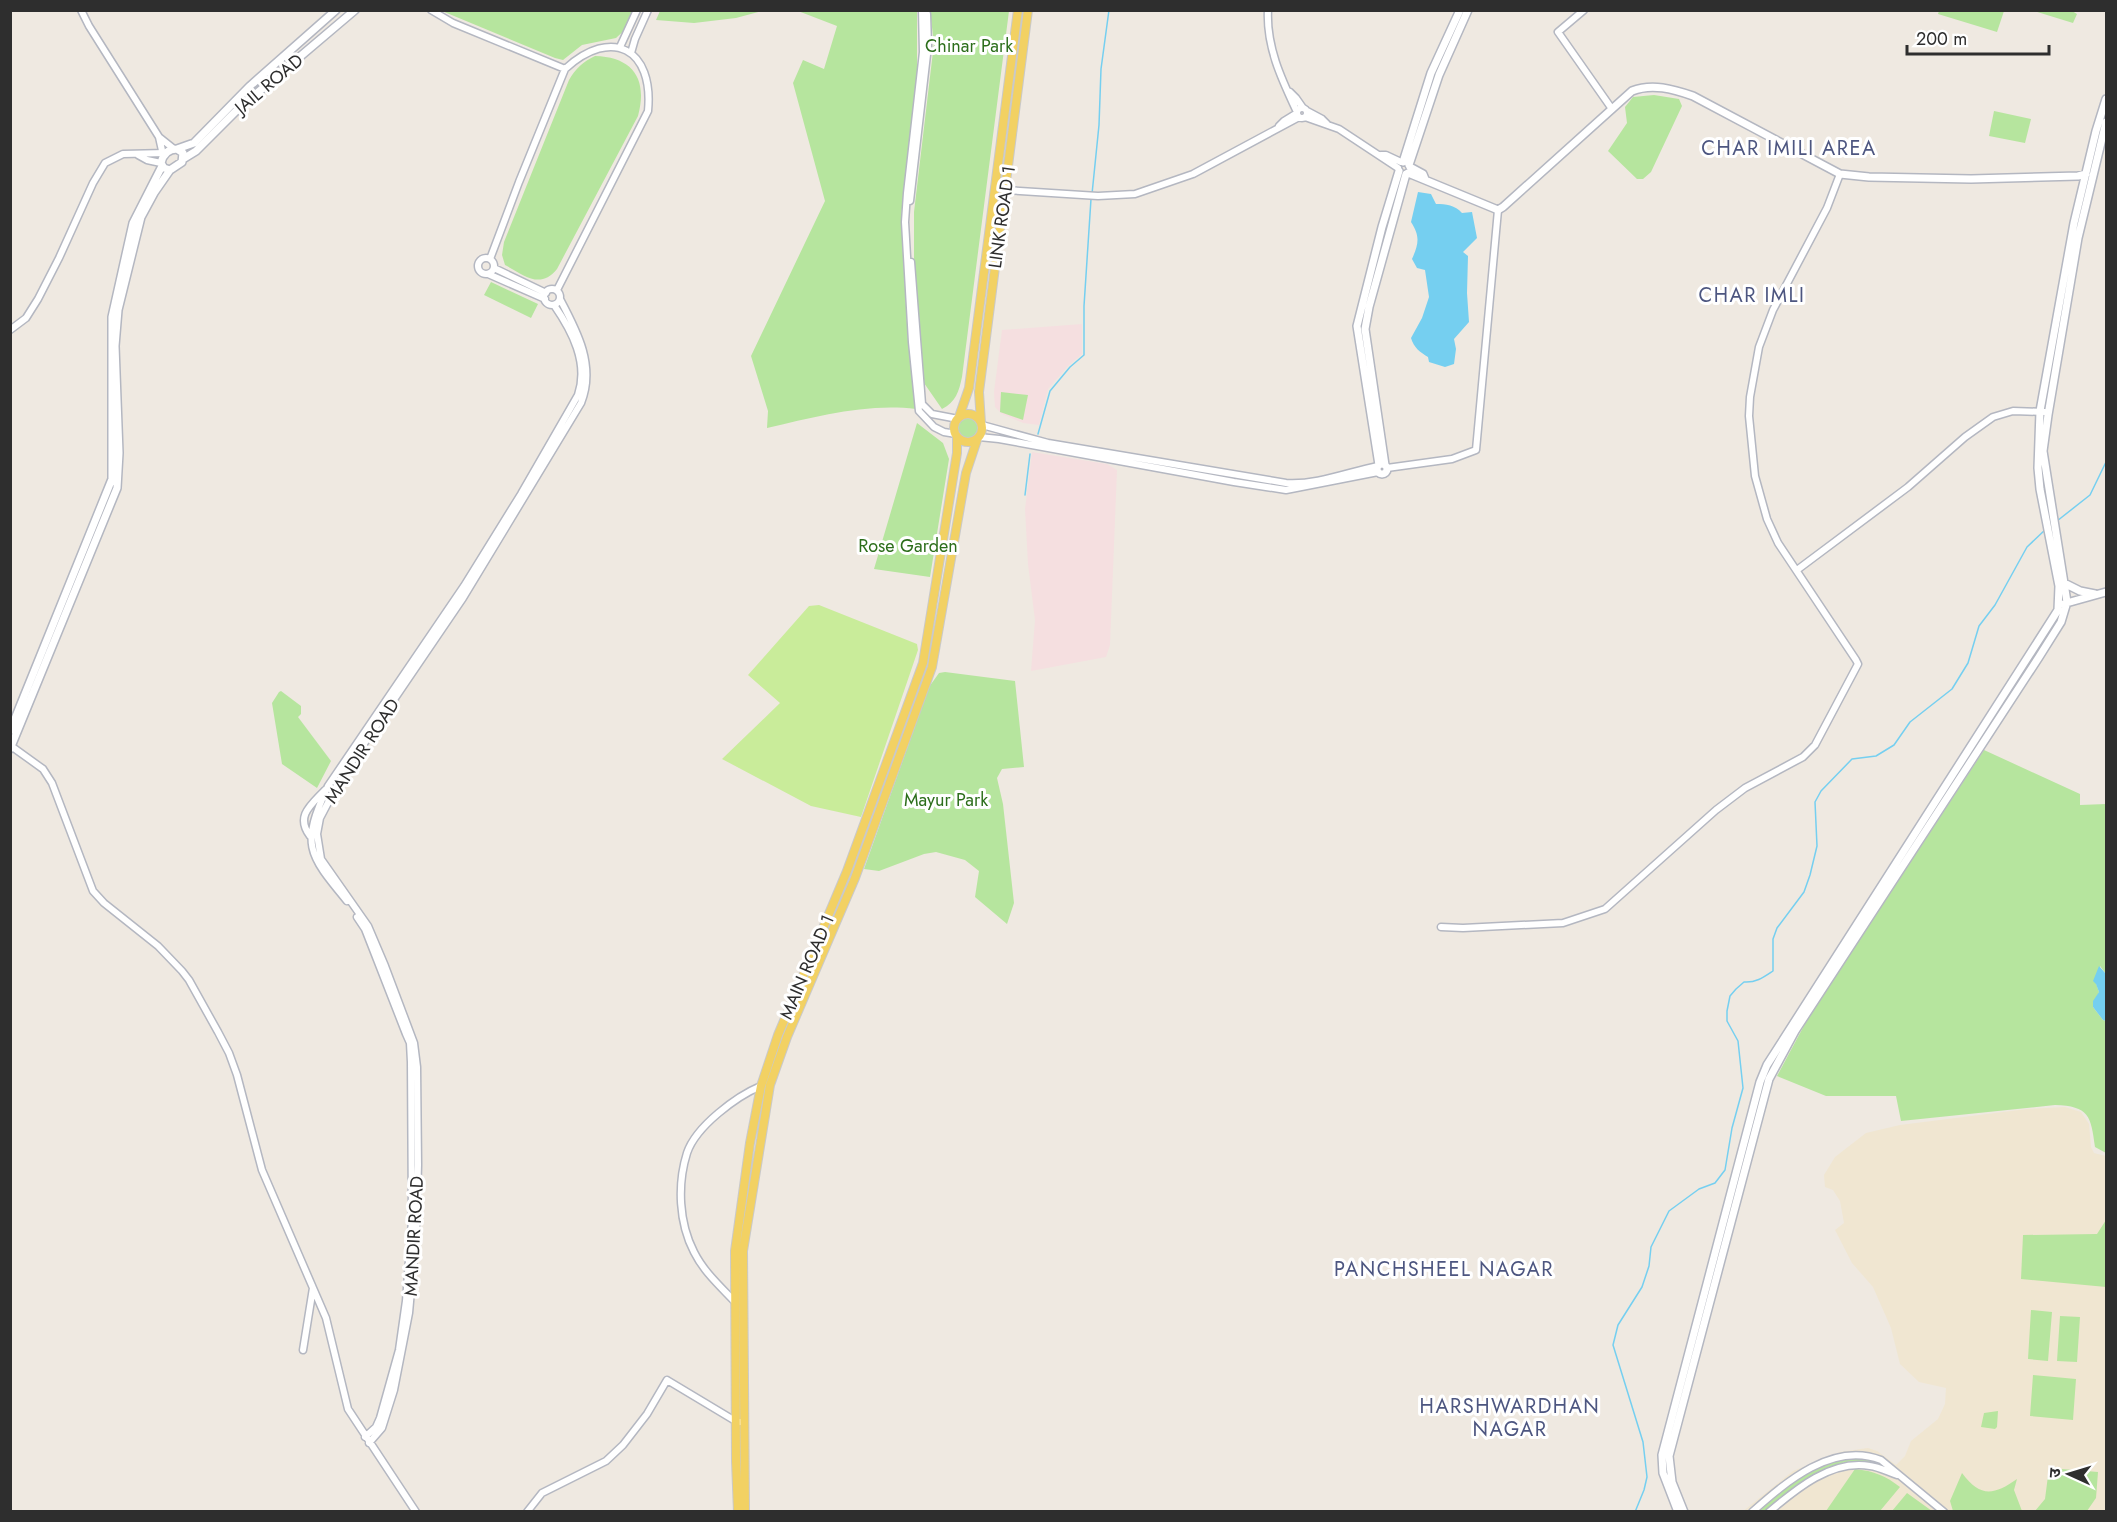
<svg xmlns="http://www.w3.org/2000/svg" width="2117" height="1522" font-family="Jost,'Noto Sans Devanagari',sans-serif">
  <style>
    .education { fill: #f0e6d1 }
    .medical { fill: #f5dfe0 }
    .green { fill: #b6e59e }
    .pitch { fill: #c9ec9a }
    .water { fill: #75cff0 }
    .lines { fill: none; stroke-linecap: round; stroke-linejoin: round }
    .stream { stroke: #75cff0; stroke-width: 1.5 }
    .tertiary-casing { stroke: #b4b7c1; stroke-width: 9 }
    .secondary-casing { stroke: #b4b7c1; stroke-width: 10 }
    .primary-casing { stroke: #c9c9c9; stroke-width: 10 }
    .tertiary { stroke: #fff; stroke-width: 6 }
    .secondary { stroke: #fff; stroke-width: 7 }
    .primary { stroke: #f2d163; stroke-width: 8 }
    .labels { text-anchor: middle; dominant-baseline: central; stroke-width: 6; stroke-linejoin: round; paint-order: stroke }
    .park-label { font-size: 18px; fill: #2c6e1b; stroke: #fff }
    .street-label { font-size: 18px; fill: #2e2e2e; stroke: #fff }
    .neighbourhood-label { font-size: 20px; letter-spacing: 1.5px; fill: #4d5680; stroke: #fff }
  </style>
  <rect width="100%" height="100%" fill="#efe9e1"/>
  <path class="education" d="M2065,1107l16,5 8,12 2,23 3,6 12,3v355l-364,1 51,-41 47,-19 28,-4 9,3 19,14 9,-9 6,-15 27,-22 7,-15 1,-16 -27,-6 -19,-18 -9,-36 -18,-41 -21,-24 -17,-33 9,-7 -4,-22 -7,-11 -8,-3 -1,-12 11,-18 31,-24 34,-8 127,-16z"/>
  <path class="medical" d="M1082,324v30l-14,12 -20,23 -9,36 -16,-2 -21,-9 -7,-7 -1,-15 8,-62z
    M1032,452l75,12 10,6 -7,175 -4,12 -75,14 4,-51 -7,-56 -3,-55z"/>
  <path class="green" d="M442,11h193l-7,16 -12,11 -34,7 -19,15 -8,-2z
    M660,11v-1l102,1 -26,7 -42,5 -38,-3z
    M798,11h119v70l-16,136 7,124 8,68c-51,-6 -100,8 -149,19l1,-17 -17,-55 74,-155 -32,-118 10,-23 21,9 13,-43z
    M930,11h79l-47,366c-3,14 -6,25 -20,32l-18,-26 -10,-125v-46l20,-169z
    M1939,11v-1l65,1 -7,21 -59,-18z
    M2034,11h38l5,3 -4,9z
    M595,56c38,1 53,23 43,60l-81,153c-17,21 -33,6 -52,-4l-3,-10 2,-13 65,-162c7,-12 14,-18 26,-24z
    M1654,95l25,4 3,7 -31,66 -8,7h-6l-29,-28 19,-28 -2,-16 8,-10z
    M1994,111l37,8 -6,24 -36,-7z
    M491,282l47,22 -7,14 -47,-23z
    M1001,392l27,3 -5,25 -23,-8z
    M957 429a11 11 0 1 1 22 0a11 11 0 1 1-22 0Z
    M917,423l26,20 6,16 -19,118 -56,-8z
    M945,672l70,9 9,86 -22,2 -5,9 6,26 11,99 -7,21 -32,-27 4,-26 -14,-11 -29,-8 -12,2 -45,17 -15,-2 65,-182 10,-14z
    M281,691l20,15v8l-3,3 33,44 -14,27 -35,-24 -10,-61 7,-11z
    M1984,750l96,44v11l26,-1v170l-6,-8 -4,17 3,9 -6,15 10,13 3,1v132l-11,-6c-4,-31 -6,-41 -40,-42l-154,16 -5,-25h-70l-49,-20 30,-56z
    M2106,1220v67l-85,-8 2,-44 74,-1z
    M2031,1310l21,2 -4,49 -20,-2z
    M2060,1316l20,1 -3,45 -20,-1z
    M2033,1375l43,4 -3,41 -43,-4z
    M1998,1411l-1,16 -2,2 -14,-2 3,-14z
    M1857,1457l23,6 11,8c-12,-4 -24,-10 -36,-10 -22,1 -51,18 -67,32 -10,9 -17,18 -31,19 30,-27 59,-49 100,-55z
    M2049,1468l49,4 -2,26 -9,13h-52l10,-12z
    M1855,1469c19,2 31,7 45,18l-20,24h-54z
    M1962,1473c18,24 31,23 55,6l-3,11 8,21h-69l-3,-10z
    M1907,1493l25,18h-40z"/>
  <path class="pitch" d="M819,605l98,39 1,6 -57,167 -50,-11 -89,-47 58,-56 -32,-28 61,-69z"/>
  <path class="water" d="M1418,192l13,2 5,10c10,0 19,1 26,9l10,-1 5,26 -14,14 5,4 -1,37 2,29 -15,17 2,10 -2,15 -9,3 -16,-5 -1,-5c-8,-5 -14,-9 -17,-19l11,-20 7,-21 -4,-27 -8,-2 -5,-9c7,-16 8,-23 -1,-37z
    M2099,966l7,8v47l-3,-1 -10,-13v-6l6,-9 -3,-8 -3,-3z"/>
  <g class="lines">
    <path class="stream" d="M1092,194l7,-69 2,-56 8,-59
      M1038,434l12,-43 20,-24 14,-12v-49l7,-107
      M1025,495l5,-41
      M2057,521l33,-26 16,-33
      M1635,1512l9,-22 3,-13 -4,-35 -30,-97 5,-20 24,-38 7,-21 2,-19 18,-36 30,-22 16,-6 10,-13 7,-42 11,-40 -5,-47 -11,-20v-10l3,-15 6,-7 8,-7c12,1 20,-5 29,-11v-32l4,-11 27,-36 6,-17 7,-29 -2,-44 6,-11 31,-32 24,-3 18,-11 16,-23 42,-33 16,-26 11,-37 16,-21 32,-58 19,-18"/>
    <g class="tertiary-casing">
      <path id="tertiary" d="M81,10l8,16 70,111 4,18
        M431,10l22,13 112,46
        M922,10l1,42 -16,141 -2,29 7,120 7,69 15,16 10,5 12,2
        M1268,10c-2,37 14,70 29,102
        M1584,10l-26,22 54,77
        M620,47l17,-37
        M631,53l4,-14 13,-29
        M1290,92l6,6 7,10
        M1297 113a5 5 0 1 1 10 0a5 5 0 1 1-10 0Z
        M1307,111l15,8 5,5
        M1305,117l34,12 59,39
        M1279,126l5,-5 13,-8
        M159,137l15,12
        M138,155l9,5 14,3
        M1381,155h5l15,7
        M1005,190l93,6 37,-2 58,-20 106,-57
        M910,201l18,-155 -1,-32
        M478 266a8 8 0 1 1 16 0a8 8 0 1 1-16 0Z
        M490,259l29,-77 46,-113c47,-43 89,-20 83,42l-91,179
        M911,262l11,142 10,10 26,5
        M494,268l52,25
        M488,274l57,25
        M544 297a8 8 0 1 1 16 0a8 8 0 1 1-16 0Z
        M10,330l16,-12 12,-19 21,-41 34,-75 12,-20 18,-9 43,-1
        M982,425l66,18 238,40c31,2 62,-11 92,-17
        M979,437l20,2 235,43 52,8 92,-18
        M1387,468l65,-9 24,-9 22,-240
        M1797,570l111,-83 57,-50 28,-20 20,-6 32,1
        M11,746l32,23 9,14 41,108 11,12 54,43 24,25 7,9 29,52 11,21 8,22 25,95 64,148 22,91 68,103
        M310,836c-15,-20 1,-31 15,-46
        M347,901c-40,-48 -46,-57 -19,-115l136,-200 57,-92 57,-99c11,-32 -6,-64 -24,-90
        M357,917l8,12 41,105 4,9 1,19 1,158 -6,81 -7,49 -19,68 -4,9 -11,10
        M1441,927l22,1 100,-5 42,-14 111,-99 29,-22 58,-31 12,-12 43,-81 -2,-4 -78,-117 -11,-24 -12,-43 -6,-60 1,-19 9,-50 14,-37 54,-102 13,-34
        M735,1302c-15,-16 -31,-30 -41,-50 -15,-29 -17,-67 -7,-99 9,-27 50,-57 74,-67
        M303,1350l10,-62
        M369,1443l13,-15 12,-38 15,-77 7,-78 2,-70 -1,-98 -3,-24 -29,-77 -17,-40 -47,-67 -4,-25 3,-16 22,-42 121,-178 118,-195c15,-37 -4,-72 -21,-104
        M527,1512l15,-19 64,-32 17,-16 24,-31 20,-34 70,42h7
        M1752,1512c34,-30 81,-71 129,-52l63,52
        M1769,1512c27,-23 63,-53 101,-46 9,1 18,6 27,9"/>
    </g>
    <g class="secondary-casing">
      <path id="secondary" d="M177,149l17,-6 56,-57 86,-76
        M177,149l6,4 -1,9 -12,8 -6,-2 -3,-5c2,-9 7,-14 16,-14z
        M183,159l13,-8 41,-41 118,-100
        M1403,162l28,-89 29,-63
        M1409,165l30,-90 29,-65
        M1410,167l13,7 2,5
        M1408,173l90,37 5,-3 129,-116c20,-8 41,-2 61,5l147,78 29,3 102,2 107,-3 8,-2
        M1377 469a5 5 0 1 1 10 0a5 5 0 1 1-10 0Z
        M1379,465l-22,-139 25,-99 17,-56
        M1385,465l-20,-136 4,-22 37,-133
        M2064,583l16,8 15,3
        M2063,604l43,-12
        M10,731l102,-252v-162l21,-94 29,-57
        M10,749l107,-261 2,-35 -4,-107 3,-36 23,-93 13,-24 16,-23
        M1678,1512l-15,-39 -1,-18 98,-373 7,-17 291,-455 1,-24 -19,-97 -2,-21 2,-57 34,-188 22,-92 10,-32
        M1684,1512l-12,-30 -3,-26 100,-377 26,-48 244,-374 22,-35 6,-20 -24,-151 5,-36 30,-177 28,-116"/>
    </g>
    <g class="primary-casing">
      <path id="primary" d="M954 428a14 14 0 1 1 28 0a14 14 0 1 1-28 0Z
        M959,417l10,-29 49,-378
        M981,423l-2,-31 49,-382
        M738,1512l-2,-51 -1,-210 15,-108 11,-57 17,-51 69,-164 76,-208 34,-210v-16
        M745,1512l-2,-261 27,-166 17,-48 68,-159 77,-211 34,-194 11,-33"/>
    </g>
    <use href="#tertiary" class="tertiary"/>
    <use href="#secondary" class="secondary"/>
    <use href="#primary" class="primary"/>
  </g>
  <g class="labels">
    <g class="park-label">
      <text x="969" y="46">Chinar Park</text>
      <text x="908" y="546">Rose Garden</text>
      <text x="946" y="800">Mayur Park</text>
    </g>
    <g class="street-label">
      <text transform="translate(269 84) rotate(-40)">JAIL ROAD</text>
      <text transform="translate(1002 217) rotate(-82)">LINK ROAD 1</text>
      <text transform="translate(362 751) rotate(-57)">MANDIR ROAD</text>
      <text transform="translate(807 967) rotate(-67)">MAIN ROAD 1</text>
      <text transform="translate(414 1236) rotate(-87)">MANDIR ROAD</text>
    </g>
    <g class="neighbourhood-label">
      <text x="1789" y="148">CHAR IMILI AREA</text>
      <text x="1752" y="295">CHAR IMLI</text>
      <text x="1444" y="1269">PANCHSHEEL NAGAR</text>
      <text x="1510" y="1406">HARSHWARDHAN<tspan x="1510" dy="23">NAGAR</tspan></text>
    </g>
  </g>
  <rect width="2117" height="1522" fill="none" stroke="#2e2e2e" stroke-width="24"/>
  <g transform="translate(2069 1474) rotate(274)" stroke="#ffffff" stroke-width="4.5" paint-order="stroke">
  <path d="M0-4.5L10 22L0 15L-10 22Z" fill="#2e2e2e"/>
  <text y="-9" font-size="16" font-weight="bold" text-anchor="middle" fill="#2e2e2e">उ</text>
  </g>
  <path d="M1907 45v9h142v-9" fill="none" stroke="#2e2e2e" stroke-width="3"/>
  <text x="1916" y="45" font-size="18" fill="#2e2e2e" stroke="#ffffff" stroke-width="4.5" paint-order="stroke">200 m</text>
</svg>
